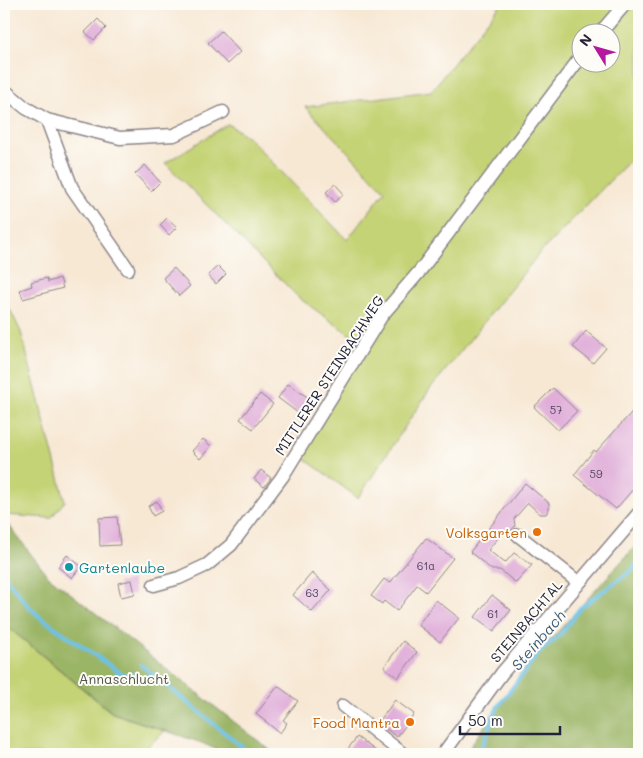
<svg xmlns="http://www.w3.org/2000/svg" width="643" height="758" font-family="Mali,sans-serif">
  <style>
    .green { fill: #c4d375; stroke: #737a58; fill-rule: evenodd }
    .forest { fill: #9bb566; stroke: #5e6c50 }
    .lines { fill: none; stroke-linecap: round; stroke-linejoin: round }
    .stream { stroke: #6bc2e8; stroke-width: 4 }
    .building { fill: #e0aed9 }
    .minor-casing { stroke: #8c8588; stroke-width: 15 }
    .minor { stroke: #fff; stroke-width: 12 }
    .food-dot { fill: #e8710a; stroke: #fdfcf7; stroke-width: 2 }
    .culture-dot { fill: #0f9aa8; stroke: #fdfcf7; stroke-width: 2 }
    .labels { text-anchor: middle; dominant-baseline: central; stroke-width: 4; stroke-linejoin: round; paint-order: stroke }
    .number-label { font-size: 11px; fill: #524562 }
    .street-label { font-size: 14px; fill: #22223b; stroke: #fdfcf7 }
    .food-label { font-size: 14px; fill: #c56008; stroke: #fdfcf7; text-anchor: end }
    .culture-label { font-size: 14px; fill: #0d838f; stroke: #fdfcf7; text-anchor: start }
    .park-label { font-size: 14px; fill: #53574c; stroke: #fdfcf7 }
    .water-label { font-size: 15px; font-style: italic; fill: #3c5a78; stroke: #fdfcf7 }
  </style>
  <rect width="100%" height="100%" fill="#fdfcf7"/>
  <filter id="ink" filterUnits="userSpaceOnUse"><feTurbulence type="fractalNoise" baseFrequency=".02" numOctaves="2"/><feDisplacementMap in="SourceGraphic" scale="10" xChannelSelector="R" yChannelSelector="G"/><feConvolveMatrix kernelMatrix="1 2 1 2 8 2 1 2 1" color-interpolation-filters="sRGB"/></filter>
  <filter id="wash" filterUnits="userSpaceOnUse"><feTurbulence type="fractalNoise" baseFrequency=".0096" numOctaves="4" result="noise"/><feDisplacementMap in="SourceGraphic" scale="20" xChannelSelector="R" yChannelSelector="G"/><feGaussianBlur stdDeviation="1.12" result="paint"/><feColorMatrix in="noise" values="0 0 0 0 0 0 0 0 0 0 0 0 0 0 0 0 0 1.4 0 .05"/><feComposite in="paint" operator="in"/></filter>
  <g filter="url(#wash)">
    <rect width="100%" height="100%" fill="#f7e8d4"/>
    <path class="green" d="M501,4h138v147l-101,104 -110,137 -70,106 -60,-44 62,-112 -61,-44 -134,-135 63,-39 20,13 99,103 38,-49 -80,-84 126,-16zM580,32h30v30h-30z
      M4,297l17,35 44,169 -14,17 -47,-3z
      M4,624l108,89 53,18 -26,23h-135z"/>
    <path class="forest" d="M4,519l43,56 228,179h-49l-24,-11 -89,-30 -109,-89z
      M639,542v212h-174l59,-85z"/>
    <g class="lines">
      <path class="stream" d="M4,575l26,33 10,9 82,57 9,2 2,-2
        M141,665l110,89
        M479,754l18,-46 41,-54 23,-20 19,-26 52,-38 7,-9"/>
    </g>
    <g id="blocks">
      <path class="building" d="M98,19l8,9 -12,12 -9,-8z
        M221,31l19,21 -13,12 -19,-21z
        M145,165l15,17 -9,9 -16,-17z
        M335,184l9,10 -9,8 -9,-10z
        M167,218l10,9 -8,8 -9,-10z
        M218,266l8,8 -10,10 -8,-9z
        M174,268l16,18 -11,10 -16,-18z
        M47,278l1,4 12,-4 3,10 -40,11 -3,-9 12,-4 -1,-4z
        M586,331l20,17 -13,15 -20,-16z
        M288,384l21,14 -11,15 -20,-15z
        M553,388l24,23 -19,19 -24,-23z
        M260,394l13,10 -20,25 -13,-10z
        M639,404v78l-23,27 -42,-34 20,-25 2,2z
        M203,439l8,7 -11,13 -8,-8z
        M261,470l10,8 -7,9 -10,-8z
        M525,483l24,20v6l-3,5h-6l-12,-11 -14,16 1,7 -5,6 -8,1 -14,17 17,13 9,-10 18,12 -16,18 -16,-13h-8l-22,-18z
        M157,501l5,10 -9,5 -5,-10z
        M117,517l3,28 -20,1 -1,-28z
        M426,538l27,20 -27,34 -9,-7 -20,26 -13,-10 -2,3 -11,-8 13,-17 6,4z
        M67,555l14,11 -9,12 -14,-11z
        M312,573l19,17 -19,22 -19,-17z
        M132,580l3,14 -14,3 -3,-14z
        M492,595l19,15 -17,21 -19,-14z
        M436,600l23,18 -19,24 -22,-17z
        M403,641l14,11 -19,26 -14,-11z
        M278,686l20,15 -15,19 4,3 -7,10 -24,-19z
        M395,700l19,14 -17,23 -19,-14z
        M357,737l23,17h-36z"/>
    </g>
  </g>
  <g filter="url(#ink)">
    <use href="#blocks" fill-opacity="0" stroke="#8c8588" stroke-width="1"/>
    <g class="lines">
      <g class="minor-casing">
        <path id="minor" d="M601,32l24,-28
          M4,90l22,18 21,12 73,18 54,-3 49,-23
          M47,120l25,68 56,81
          M518,535l60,47
          M154,585l25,-7 28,-13 24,-20 51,-68 100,-162 37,-43 161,-214
          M343,706l60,48
          M443,754l59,-81 137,-160"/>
      </g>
      <use href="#minor" class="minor"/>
    </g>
  </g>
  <g class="food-dot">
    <circle cx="537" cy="532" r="5"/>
    <circle cx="410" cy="722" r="5"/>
  </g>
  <circle class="culture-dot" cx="69" cy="567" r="5"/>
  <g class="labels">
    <g class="number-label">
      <text x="556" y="409">57</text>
      <text x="596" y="473">59</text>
      <text x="426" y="565">61a</text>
      <text x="312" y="592">63</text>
      <text x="493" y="613">61</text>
    </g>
    <g class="street-label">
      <text transform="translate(329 375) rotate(-57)">MITTLERER STEINBACHWEG</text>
      <text transform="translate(526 621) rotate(-50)">STEINBACHTAL</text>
    </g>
    <g class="food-label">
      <text x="527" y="532">Volksgarten</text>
      <text x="400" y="722">Food Mantra</text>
    </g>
    <g class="culture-label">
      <text x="79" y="567">Gartenlaube</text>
    </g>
    <g class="park-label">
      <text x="124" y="678">Annaschlucht</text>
    </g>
    <g class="water-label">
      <text transform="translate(538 640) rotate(-49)">Steinbach</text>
    </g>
  </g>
  <rect width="643" height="758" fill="none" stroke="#fdfcf7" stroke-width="20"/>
  <g transform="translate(596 48) rotate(307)"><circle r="24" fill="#fdfcf7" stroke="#a5a5ac"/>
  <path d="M0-4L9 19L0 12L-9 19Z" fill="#b5179e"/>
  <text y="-8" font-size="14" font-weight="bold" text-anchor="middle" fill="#22223b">N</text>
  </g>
  <path d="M460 726v8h100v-8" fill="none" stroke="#22223b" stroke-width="2.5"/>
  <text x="468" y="726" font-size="15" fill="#22223b" stroke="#fdfcf7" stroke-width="4" paint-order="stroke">50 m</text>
</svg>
